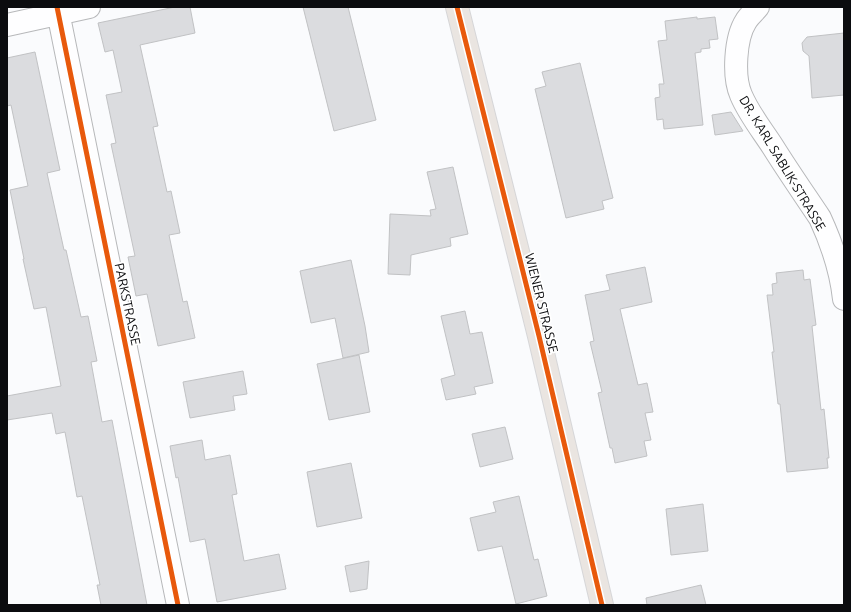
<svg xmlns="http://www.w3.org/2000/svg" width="851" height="612" font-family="Ubuntu,sans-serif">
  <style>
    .building { fill: #dbdcdf; stroke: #c1c2c4 }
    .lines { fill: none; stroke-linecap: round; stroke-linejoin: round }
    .minor-casing { stroke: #b7b8ba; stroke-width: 24 }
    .primary-casing { stroke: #d6d6d8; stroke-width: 24 }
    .minor { stroke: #fefeff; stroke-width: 22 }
    .primary { stroke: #eae5e1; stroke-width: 22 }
    .cycleway-casing { stroke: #fff; stroke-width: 8 }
    .cycleway { stroke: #e8590c; stroke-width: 5 }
    .labels { text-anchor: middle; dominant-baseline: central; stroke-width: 3.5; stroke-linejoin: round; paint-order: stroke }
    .street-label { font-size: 13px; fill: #0b0c0f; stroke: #fff }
  </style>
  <rect width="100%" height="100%" fill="#fafbfd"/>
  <path class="building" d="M175,7h15l5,26 -55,12 18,81 -5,1 14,65 4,-1 9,42 -11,2 14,67 4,-1 8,37 -37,8 -11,-52 -11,2 -8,-39 7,-1 -24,-112 5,-1 -10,-48 16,-3 -9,-42 -8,2 -7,-29z
    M303,7h45l28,113 -42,11z
    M697,17v2l18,-2 3,22 -9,1 1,8 -9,1v3l-6,1 8,72 -39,4 -1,-10 -6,1 -2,-22 5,-1 -1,-13h5l-6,-43 9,-1 -2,-19z
    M844,33v62l-32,3 -3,-42 -6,-5 -1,-8 5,-6z
    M35,52l25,118 -13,3 17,77h2l15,67 7,-1 9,45 -6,1 11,60 10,-2 35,185h-46l-4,-20h3l-18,-89 -5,1 -12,-65 -9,2 -4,-21 -45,7v-24l54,-10 -15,-79 -12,2 -11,-50h1l-14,-69 18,-4 -17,-81 -4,1v-48z
    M580,63l33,135 -11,3 2,8 -38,9 -31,-129 11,-3 -4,-14z
    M731,112l12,19 -28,4 -3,-20z
    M453,167l15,67 -18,4 1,8 -40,9 -1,20 -22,-1 2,-60 41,2 -1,-6 6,-1 -9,-37z
    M351,260l14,66 4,26 -26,6 -8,-40 -24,5 -11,-52z
    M645,267l7,35 -32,7 18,76 9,-2 6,29 -8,1 6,27 -7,1 3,15 -32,7 -3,-15h-2l-12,-55 4,-1 -12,-50 4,-1 -9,-46 25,-5 -4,-15z
    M803,270l1,10 6,-1 6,46 -4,1 9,84 3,-1 5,49h-2l1,10 -41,4 -7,-68h-2l-6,-52h2l-7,-57h6l-1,-11 5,-1 -1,-10z
    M465,311l5,23 12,-2 11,51 -19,4 2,7 -30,6 -5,-21 14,-4 -14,-59z
    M359,355l11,57 -41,8 -12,-56z
    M243,371l4,23 -14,2 2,14 -45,8 -7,-36z
    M505,427l8,32 -33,8 -8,-33z
    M202,440l3,20 25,-5 7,39 -5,1 12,66 35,-7 7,35 -69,13 -12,-63 -15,3 -12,-65 -2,1 -6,-32z
    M351,463l11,55 -45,9 -10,-55z
    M519,496l15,64 4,-1 9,37 -31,8 -14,-58 -24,5 -8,-33 26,-6 -3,-10z
    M703,504l5,47 -37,4 -5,-46z
    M369,561l-2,28 -17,3 -5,-26z
    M701,585l5,20h-59l-1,-7z"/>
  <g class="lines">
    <g class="minor-casing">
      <path id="minor" d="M57,7l121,598
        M758,7c-4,5 -9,9 -12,14 -11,17 -13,56 -5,74 8,19 21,35 32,52 15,24 31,47 47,71 12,26 21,53 24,81
        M7,25l82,-18"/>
    </g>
    <g class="primary-casing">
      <path id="primary" d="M457,7l82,329 63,269"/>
    </g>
    <use href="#minor" class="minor"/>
    <use href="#primary" class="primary"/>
    <g class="cycleway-casing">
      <path id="cycleway" d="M57,7l121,598
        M457,7l82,329 63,269"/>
    </g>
    <use href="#cycleway" class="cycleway"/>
  </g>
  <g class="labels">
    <g class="street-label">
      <text transform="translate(783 163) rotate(59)">DR. KARL SABLIK-STRASSE</text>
      <text transform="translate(542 303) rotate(76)">WIENER STRASSE</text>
      <text transform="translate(128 304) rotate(78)">PARKSTRASSE</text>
    </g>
  </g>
  <rect width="851" height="612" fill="none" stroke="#0b0c0f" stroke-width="16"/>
</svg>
